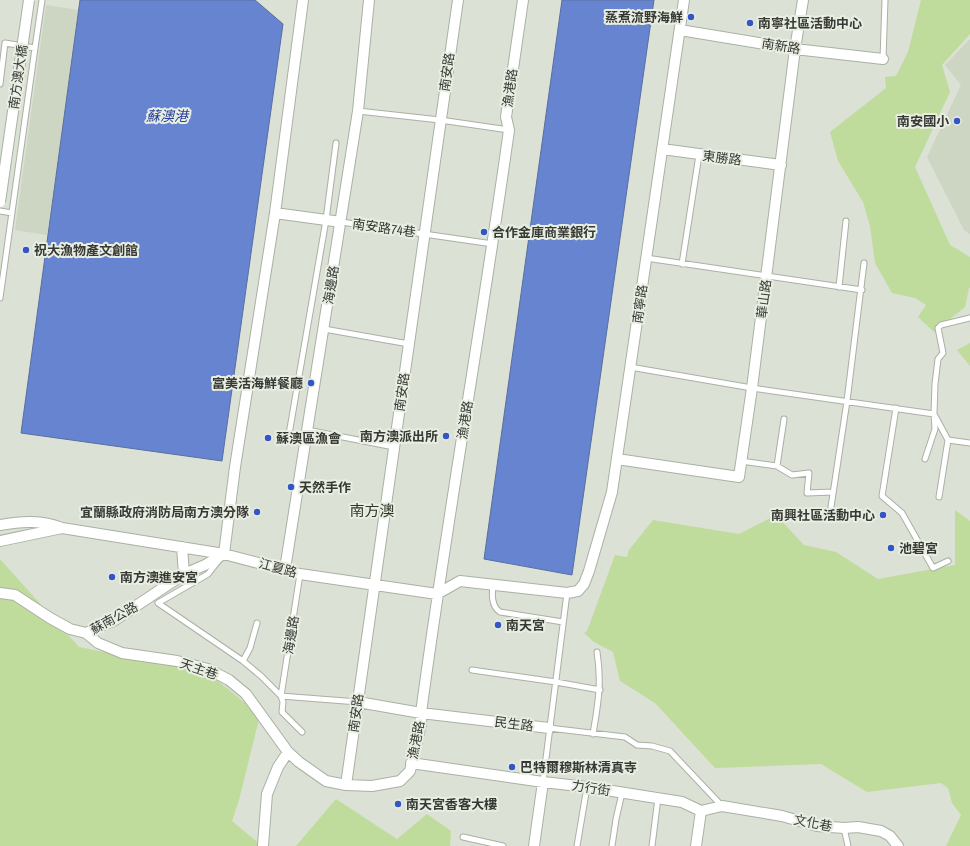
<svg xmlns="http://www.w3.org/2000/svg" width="970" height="846" font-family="'Archivo Narrow','Noto Sans TC',sans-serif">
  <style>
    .built { fill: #cdd6c3 }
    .green { fill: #bfdc9d }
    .water { fill: #6784d0; stroke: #596ea1 }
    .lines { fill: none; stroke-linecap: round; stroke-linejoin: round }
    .service-casing { stroke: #abb0a5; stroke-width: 7 }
    .minor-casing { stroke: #abb0a5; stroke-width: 12 }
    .service { stroke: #fff; stroke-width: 5 }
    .minor { stroke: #fff; stroke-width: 10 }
    .minor-bridge-casing { stroke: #abb0a5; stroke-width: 12; stroke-linecap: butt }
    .minor-bridge { stroke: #fff; stroke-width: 10 }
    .poi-dot { fill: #3555c6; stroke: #e8eee2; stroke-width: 1.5 }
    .labels { text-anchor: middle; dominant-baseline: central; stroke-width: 4; stroke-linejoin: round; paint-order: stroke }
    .poi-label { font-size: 13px; font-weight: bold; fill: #373934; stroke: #e8eee2; text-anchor: start }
    .street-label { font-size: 13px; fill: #373934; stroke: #e8eee2 }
    .water-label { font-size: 14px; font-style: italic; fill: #263f99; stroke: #e8eee2 }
    .quarter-label { font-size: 15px; fill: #31362c; stroke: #e8eee2 }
  </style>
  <rect width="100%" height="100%" fill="#dbe1d4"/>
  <path class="built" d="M46,5l33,5 -32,225 -32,-5z
    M970,39v195l-6,-4 -37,-73 34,-72 -16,-20z"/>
  <path class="green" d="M921,0h49v34l-28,31 8,27 -35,75 35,78 20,12v31h-1l-4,19 -31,25 -16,-15 8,-12 -11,-7 -23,-5 -17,-30 -5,-37 -7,-24 -25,-41 -8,-29 56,-44 -1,-11 11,-1 12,-24z
    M970,343v23l-13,-16z
    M955,510l15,11v325h-24l15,-31 -9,-12 -4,-15 -7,-5 -74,9 -46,-28 -106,4 -60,-65 -35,-22 -7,-29 -19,-10 -10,-9 3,-2 28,-76 12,2 2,-7 24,-30 86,14 37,-19 28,30 32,7 42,27 77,-14z
    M0,559l79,88 129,26 52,42 -21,85 -7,21 30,25h-262z
    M336,799l61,40 30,-25 24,17 -1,15h-154z"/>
  <path class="water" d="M80,0h175l28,24 -61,437 -201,-28z
    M562,0h92l-82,575 -88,-16z"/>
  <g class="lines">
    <g class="service-casing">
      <path id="service" d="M35,48l7,-48
        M883,59l2,-59
        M0,84l5,-41 30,5 -35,250
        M358,111l82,9 69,10
        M0,211l12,2
        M341,222l152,22
        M646,258l216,32
        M682,264l17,-109
        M839,287l7,-66
        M324,329l85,15
        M630,367l122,21 182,26
        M896,408l-14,88 20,17 31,55 15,-7
        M935,416l13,24 -9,57
        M307,430l87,17
        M288,440l38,-220 10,-77
        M948,440l22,3
        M925,459l10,-30 -1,-15 1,-30 3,-25 5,-6 -5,-25 3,-3 29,-7
        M741,461l36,5 15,9 17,-2 -2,20 26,-1
        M777,466l7,-47
        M831,507l16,-106 17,-138
        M219,560l-11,14 -50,29 85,58 18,15 20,20 2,6 -1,10 20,20
        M493,585c-1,9 -2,21 7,27l63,10
        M243,661l7,-13 7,-25
        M472,670l84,12 44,8
        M281,696l19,-122
        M281,696l77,6
        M549,728l76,9 12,8 15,1 18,5 52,55
        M593,734c5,-30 9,-51 4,-82
        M543,782l24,-189
        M844,828l4,18
        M463,837l40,9
        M577,846l10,-59
        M612,846l4,-27 6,-26
        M652,846l6,-48"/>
    </g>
    <g class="minor-casing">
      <path id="minor" d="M680,30l115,19 88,10
        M662,149l119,16
        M275,213l66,9
        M617,459l122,18 13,-89 43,-339 8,-49
        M0,525c22,-4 42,-5 62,3l162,26 76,20 137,20 23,-13 107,12 11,-2 6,-7 5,-13 23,-79 72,-492
        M0,541l62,-13
        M182,547l2,27
        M224,554l11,-87 40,-254 28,-213
        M285,569l73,-458 11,-111
        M0,593l15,2 35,23 20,11 16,4 29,-13 69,-46 21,-9 19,-11
        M86,633l12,10 24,10 55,8 31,8 21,11 17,14 42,58 11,10 27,19 20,4 26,1 28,-5 10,-10 11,-47v-11c26,-195 61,-389 88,-583l-3,-13 17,-117
        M358,702l63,11 128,15
        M411,763l132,19 44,5 95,15 19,9 21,-5 60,10 35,10 27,2 14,-1 23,4 9,5 8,10
        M346,785l112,-785
        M263,845l4,-51 11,-27 10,-15
        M534,846l9,-64
        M696,846l5,-35"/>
    </g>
    <use href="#service" class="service"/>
    <use href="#minor" class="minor"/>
    <g class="minor-bridge-casing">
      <path id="minor-bridge" d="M0,202l29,-202"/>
    </g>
    <use href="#minor-bridge" class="minor-bridge"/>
  </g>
  <g class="poi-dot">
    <circle cx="691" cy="17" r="4"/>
    <circle cx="750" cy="23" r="4"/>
    <circle cx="957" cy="121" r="4"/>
    <circle cx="484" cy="232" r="4"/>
    <circle cx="26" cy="250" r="4"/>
    <circle cx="311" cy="383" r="4"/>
    <circle cx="446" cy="436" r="4"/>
    <circle cx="268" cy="438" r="4"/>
    <circle cx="291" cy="487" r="4"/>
    <circle cx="257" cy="512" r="4"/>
    <circle cx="883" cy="515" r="4"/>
    <circle cx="891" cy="548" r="4"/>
    <circle cx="112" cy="577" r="4"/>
    <circle cx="498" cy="625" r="4"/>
    <circle cx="512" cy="767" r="4"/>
    <circle cx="398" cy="804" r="4"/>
  </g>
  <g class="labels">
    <g class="poi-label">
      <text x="683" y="17" text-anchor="end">蒸煮流野海鮮</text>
      <text x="758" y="23">南寧社區活動中心</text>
      <text x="949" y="121" text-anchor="end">南安國小</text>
      <text x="492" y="232">合作金庫商業銀行</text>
      <text x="34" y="250">祝大漁物產文創館</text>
      <text x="303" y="383" text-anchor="end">富美活海鮮餐廳</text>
      <text x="438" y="436" text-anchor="end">南方澳派出所</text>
      <text x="276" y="438">蘇澳區漁會</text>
      <text x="299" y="487">天然手作</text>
      <text x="249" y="512" text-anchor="end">宜蘭縣政府消防局南方澳分隊</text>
      <text x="875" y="515" text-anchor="end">南興社區活動中心</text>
      <text x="899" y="548">池碧宮</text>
      <text x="120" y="577">南方澳進安宮</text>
      <text x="506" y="625">南天宮</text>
      <text x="520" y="767">巴特爾穆斯林清真寺</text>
      <text x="406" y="804">南天宮香客大樓</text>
    </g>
    <g class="street-label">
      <text transform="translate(781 46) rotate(9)">南新路</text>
      <text transform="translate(447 72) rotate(-82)">南安路</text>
      <text transform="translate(18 77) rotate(-82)">南方澳大橋</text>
      <text transform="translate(510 88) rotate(-82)">漁港路</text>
      <text transform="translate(722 158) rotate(7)">東勝路</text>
      <text transform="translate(384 228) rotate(8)">南安路74巷</text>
      <text transform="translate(331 285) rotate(-81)">海邊路</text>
      <text transform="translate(764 299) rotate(-83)">華山路</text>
      <text transform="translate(640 304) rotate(-82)">南寧路</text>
      <text transform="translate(402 392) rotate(-82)">南安路</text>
      <text transform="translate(465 420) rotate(-81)">漁港路</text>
      <text transform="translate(278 568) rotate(15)">江夏路</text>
      <text transform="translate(114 618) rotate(-29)">蘇南公路</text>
      <text transform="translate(291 635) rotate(-81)">海邊路</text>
      <text transform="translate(199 669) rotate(19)">天主巷</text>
      <text transform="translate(356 713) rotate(-82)">南安路</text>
      <text transform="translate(514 724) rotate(7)">民生路</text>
      <text transform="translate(416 740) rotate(-79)">漁港路</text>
      <text transform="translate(591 788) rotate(9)">力行街</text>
      <text transform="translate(813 823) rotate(11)">文化巷</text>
    </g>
    <g class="water-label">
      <text x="167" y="116">蘇澳港</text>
    </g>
    <g class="quarter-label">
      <text x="372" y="510">南方澳</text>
    </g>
  </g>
</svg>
